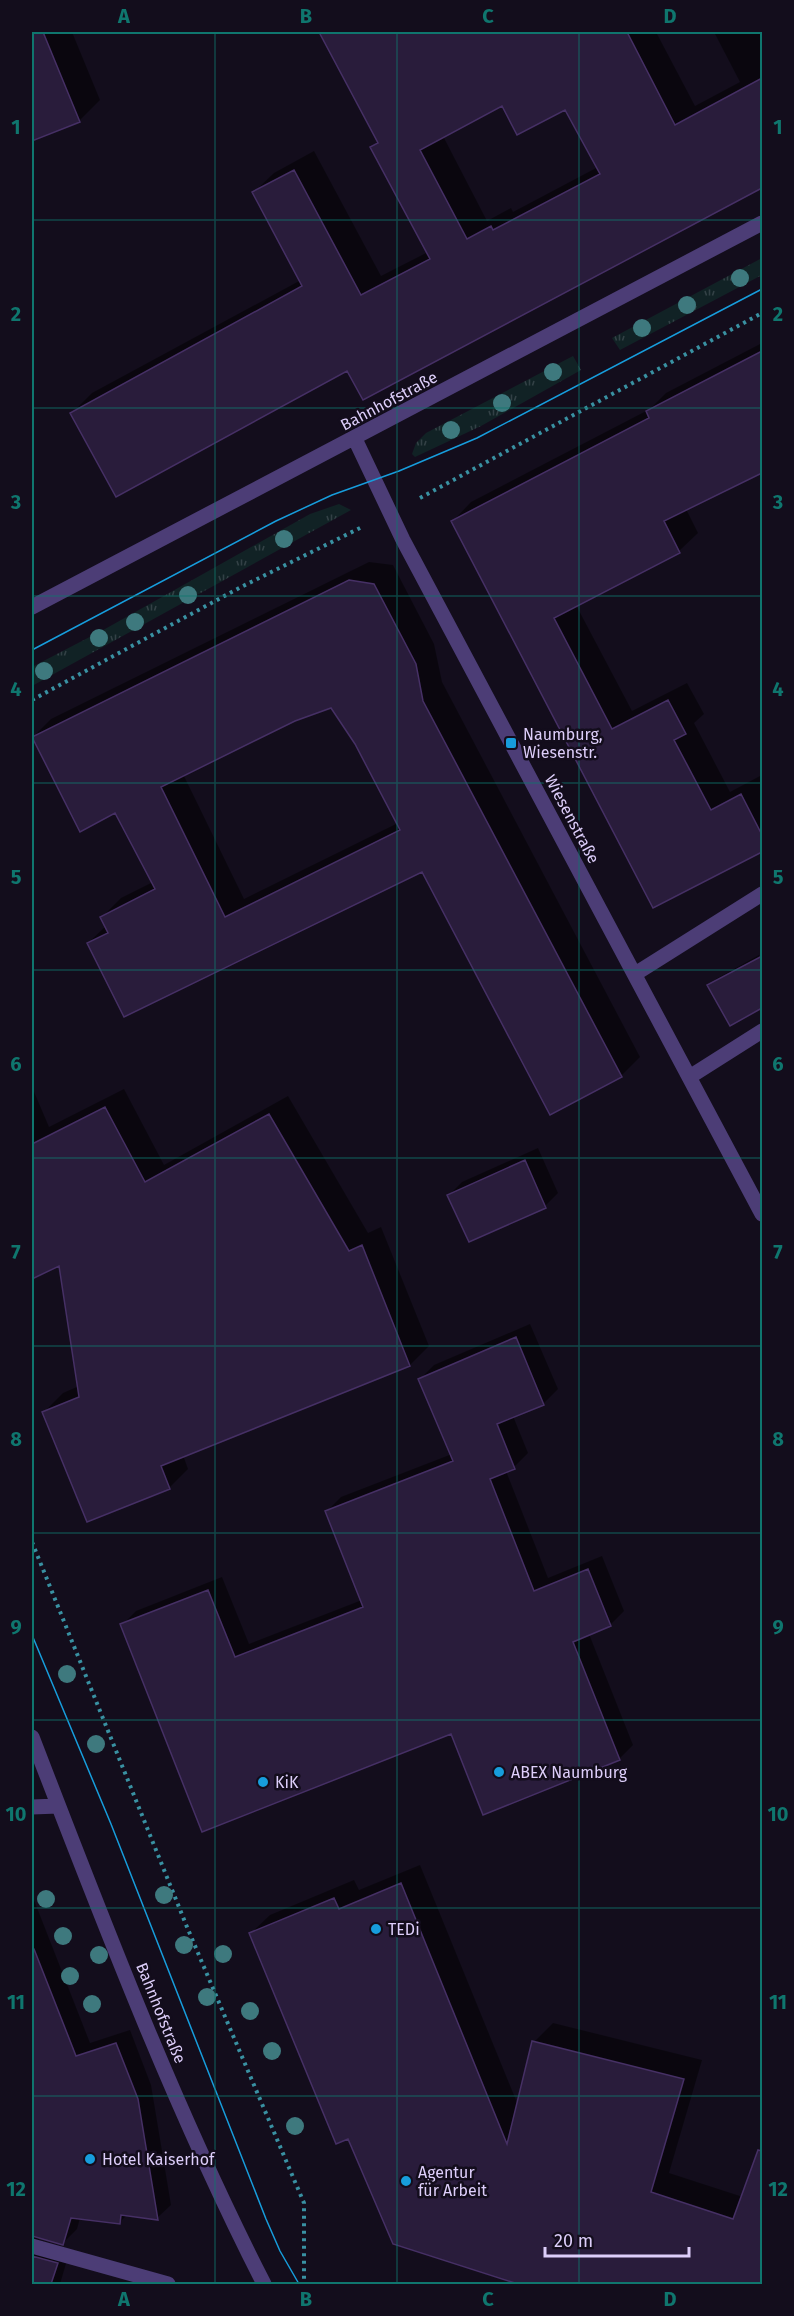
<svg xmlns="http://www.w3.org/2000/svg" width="794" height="2316" font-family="'Fira Sans',sans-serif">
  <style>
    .grass { fill: url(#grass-tufts) }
    .shadow { fill: #0007; fill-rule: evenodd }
    .building { fill: #291c3b; stroke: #463065; stroke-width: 1.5; fill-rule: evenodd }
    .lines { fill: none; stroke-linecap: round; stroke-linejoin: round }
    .path { stroke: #3991a2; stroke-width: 4; stroke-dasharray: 3 4.5; stroke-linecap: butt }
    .minor { stroke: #4c3d76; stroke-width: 15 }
    .tram { stroke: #179ddc; stroke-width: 1.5 }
    .tree { fill: #3e797e }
    .grid { fill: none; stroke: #0f766e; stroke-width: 1.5; stroke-opacity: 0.55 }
    .poi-dot { fill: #179ddc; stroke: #130d1c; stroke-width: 2 }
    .labels { text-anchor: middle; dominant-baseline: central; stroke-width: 5; stroke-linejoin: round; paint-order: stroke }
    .street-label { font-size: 16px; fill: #ddcefa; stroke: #130d1c }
    .poi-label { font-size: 16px; fill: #ddcefa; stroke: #130d1c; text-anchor: start }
    .neatline { fill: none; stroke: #0f766e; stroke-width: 2 }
    .grid-label { font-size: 20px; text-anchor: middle; font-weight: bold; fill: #0f766e }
  </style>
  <defs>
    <pattern id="grass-tufts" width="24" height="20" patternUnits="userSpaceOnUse" patternTransform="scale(1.5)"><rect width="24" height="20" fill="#112225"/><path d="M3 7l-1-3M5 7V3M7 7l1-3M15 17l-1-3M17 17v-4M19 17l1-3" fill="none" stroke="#334146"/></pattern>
  </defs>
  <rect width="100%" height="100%" fill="#130d1c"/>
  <path class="grass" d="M762,258v17l-142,75 -8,-12z
    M573,356l8,14 -100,56 -66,31 -3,-3 4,-11 10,-10z
    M339,504l12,6 -319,176v-19l73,-38 205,-115z"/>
  <path class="shadow" d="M32,32h40l28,68 -21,21 -47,19z
    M320,32h336l39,74 45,-24 -26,-50h48v155l-399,211 -15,-29 -276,44 20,-20 209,-113 -47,-88 20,-19 40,-22 67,125 47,-24 -56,-104 7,-7zM503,104l63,4 32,59 -85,45 -2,-4 -24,13 -44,-85z
    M762,343v127l-76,39 12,24 -19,18 -103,54 56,106 55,-28 17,31 -10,9 36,69 30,-16 2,5v69l-108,56 -201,-385 18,-19 179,-93 16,-16z
    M369,562l24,3 41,79 8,38 198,375 -19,19 -198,-206 -126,62 -209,11 18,-17 -4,-9 19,-19 32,-16 -37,-71 -35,19 -49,-92 19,-19zM331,706l25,38 42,79 -154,76 -61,-125 112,-55z
    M759,955l3,6v45l-31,18 -22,-38 7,-7z
    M32,1087l17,40 75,-38 40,76 124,-69 80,137 13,-6 48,119 -19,19 -227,90 5,14 -19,19 -125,-76 19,-19 16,-7 -18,-123 -29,14z
    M538,1148l20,45 -13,13 -76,34 -20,-45 13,-13z
    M530,1324l28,65 -14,14 -31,13 15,37 -14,14 -8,4 42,107 54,-22 22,55 -14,14 -21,9 44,111 -14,14 -168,-27 -329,-107 14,-14 86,-34 27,67 113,-44 -35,-89 14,-14 111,-43 -32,-75 14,-14z
    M420,1865l98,240 16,-63 19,-19 149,37 -33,113 74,24 13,-36 6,-7v130h-239l-129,-42 -45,-105 -99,-203 20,-19 84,-35 5,10z
    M32,1895l58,148 40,-13 21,55 20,120 -14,13 -29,-4 -8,8 -40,-4 -3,11 -14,14 -26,-7 2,4 31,10 -10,34h-28z"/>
  <path class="building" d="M32,32h11l37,90 -48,19z
    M319,32h308l48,93 87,-47v110l-399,212 -16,-29 -231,126 -46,-84 232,-127 -50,-94 42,-22 67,125 69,-36 -60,-112 8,-4zM502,106l15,29 48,-25 35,64 -107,56 -2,-4 -24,13 -47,-89z
    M762,351v122l-98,48 16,32 -126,65 58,111 56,-29 18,34 -12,6 37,70 30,-16 21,41v17l-109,56 -202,-387 198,-103 -3,-7z
    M349,580l25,4 42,80 7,37 199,376 -72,38 -128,-243 -298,145 -37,-74 21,-10 -8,-16 55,-28 -40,-76 -35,19 -48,-95zM331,708l24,36 45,86 -175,87 -64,-130 134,-66z
    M762,956v52l-32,18 -23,-41z
    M105,1107l40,75 124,-68 80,137 13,-6 48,121 -249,100 9,23 -83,33 -45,-110 37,-15 -20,-131 -27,13v-135z
    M525,1160l21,48 -77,34 -22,-47z
    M516,1337l28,68 -47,19 18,45 -25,10 44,112 54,-22 23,57 -38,16 47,118 -137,55 -32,-81 -249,98 -82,-208 88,-34 27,67 128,-50 -38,-96 128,-50 -35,-82z
    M401,1883l106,261 25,-103 152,38 -33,113 82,27 25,-69 4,1v133h-244l-125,-40 -45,-105 -12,5 -87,-211 85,-35 5,11z
    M32,1949h2l42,107 40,-13 22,56 20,121 -37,-5 -1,9 -49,-6 -8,27 -31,-9z
    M32,2256l26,7 -7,21h-19z"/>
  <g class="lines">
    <path class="path" d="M420,498l342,-185
      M32,700l209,-113 121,-60
      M32,1542l155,385 117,276v81"/>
    <path class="minor" d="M355,439l48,101 359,674
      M32,607l730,-384
      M635,974l127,-80
      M691,1076l71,-45
      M32,1737c71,184 142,371 232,547
      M32,1807l26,-1
      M32,2246l136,38"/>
    <path class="tram" d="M32,650l244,-129 56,-26 67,-24 78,-33 285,-149
      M32,1635l79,189 155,395 14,32 19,33"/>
  </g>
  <g class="tree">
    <circle cx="740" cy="278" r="9"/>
    <circle cx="687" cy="305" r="9"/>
    <circle cx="642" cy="328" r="9"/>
    <circle cx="553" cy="372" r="9"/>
    <circle cx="502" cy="403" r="9"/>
    <circle cx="451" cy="430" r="9"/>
    <circle cx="284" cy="539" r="9"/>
    <circle cx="188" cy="595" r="9"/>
    <circle cx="135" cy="622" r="9"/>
    <circle cx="99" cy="638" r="9"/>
    <circle cx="44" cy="671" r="9"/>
    <circle cx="67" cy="1674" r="9"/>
    <circle cx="96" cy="1744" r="9"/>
    <circle cx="164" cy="1895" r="9"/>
    <circle cx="46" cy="1899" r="9"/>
    <circle cx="63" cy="1936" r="9"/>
    <circle cx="184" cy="1945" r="9"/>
    <circle cx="223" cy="1954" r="9"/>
    <circle cx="99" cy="1955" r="9"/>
    <circle cx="70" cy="1976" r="9"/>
    <circle cx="207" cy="1997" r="9"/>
    <circle cx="92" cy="2004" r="9"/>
    <circle cx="250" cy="2011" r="9"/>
    <circle cx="272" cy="2051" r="9"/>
    <circle cx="295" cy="2126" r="9"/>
  </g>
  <path class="grid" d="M215,32v2252M397,32v2252M579,32v2252M32,220h730M32,408h730M32,596h730M32,783h730M32,970h730M32,1158h730M32,1346h730M32,1533h730M32,1720h730M32,1908h730M32,2096h730"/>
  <g class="poi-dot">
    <rect x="505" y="737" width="12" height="12" rx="3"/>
    <circle cx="499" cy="1772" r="6"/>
    <circle cx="263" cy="1782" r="6"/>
    <circle cx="376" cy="1929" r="6"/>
    <circle cx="90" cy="2159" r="6"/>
    <circle cx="406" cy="2181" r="6"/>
  </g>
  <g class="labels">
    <g class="street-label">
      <text transform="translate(389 401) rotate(-28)">Bahnhofstraße</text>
      <text transform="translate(572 819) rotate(62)">Wiesenstraße</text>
      <text transform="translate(161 2013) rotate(68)">Bahnhofstraße</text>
    </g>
    <g class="poi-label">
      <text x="523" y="734">Naumburg,<tspan x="523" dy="18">Wiesenstr.</tspan></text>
      <text x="511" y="1772">ABEX Naumburg</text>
      <text x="275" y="1782">KiK</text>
      <text x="388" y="1929">TEDi</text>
      <text x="102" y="2159">Hotel Kaiserhof</text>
      <text x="418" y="2172">Agentur<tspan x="418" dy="18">für Arbeit</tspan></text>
    </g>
  </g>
  <rect width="794" height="2316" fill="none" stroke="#130d1c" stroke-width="66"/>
  <path d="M545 2247v9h144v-9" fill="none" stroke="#ddcefa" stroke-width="3"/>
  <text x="554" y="2247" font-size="18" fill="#ddcefa" stroke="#130d1c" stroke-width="4.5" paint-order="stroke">20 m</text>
  <rect x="33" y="33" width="728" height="2250" class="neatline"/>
  <g class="grid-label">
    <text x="124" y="23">A</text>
    <text x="306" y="23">B</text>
    <text x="488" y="23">C</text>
    <text x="670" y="23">D</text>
    <text x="16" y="134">1</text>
    <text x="778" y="134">1</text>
    <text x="16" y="321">2</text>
    <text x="778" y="321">2</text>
    <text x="16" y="509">3</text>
    <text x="778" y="509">3</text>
    <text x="16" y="696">4</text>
    <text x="778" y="696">4</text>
    <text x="16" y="884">5</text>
    <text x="778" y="884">5</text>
    <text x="16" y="1071">6</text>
    <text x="778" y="1071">6</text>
    <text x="16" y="1259">7</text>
    <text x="778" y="1259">7</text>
    <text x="16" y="1446">8</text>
    <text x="778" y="1446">8</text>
    <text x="16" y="1634">9</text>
    <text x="778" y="1634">9</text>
    <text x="16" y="1821">10</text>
    <text x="778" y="1821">10</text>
    <text x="16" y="2009">11</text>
    <text x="778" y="2009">11</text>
    <text x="16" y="2196">12</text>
    <text x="778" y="2196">12</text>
    <text x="124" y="2306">A</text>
    <text x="306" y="2306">B</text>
    <text x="488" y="2306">C</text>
    <text x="670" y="2306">D</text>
  </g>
</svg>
